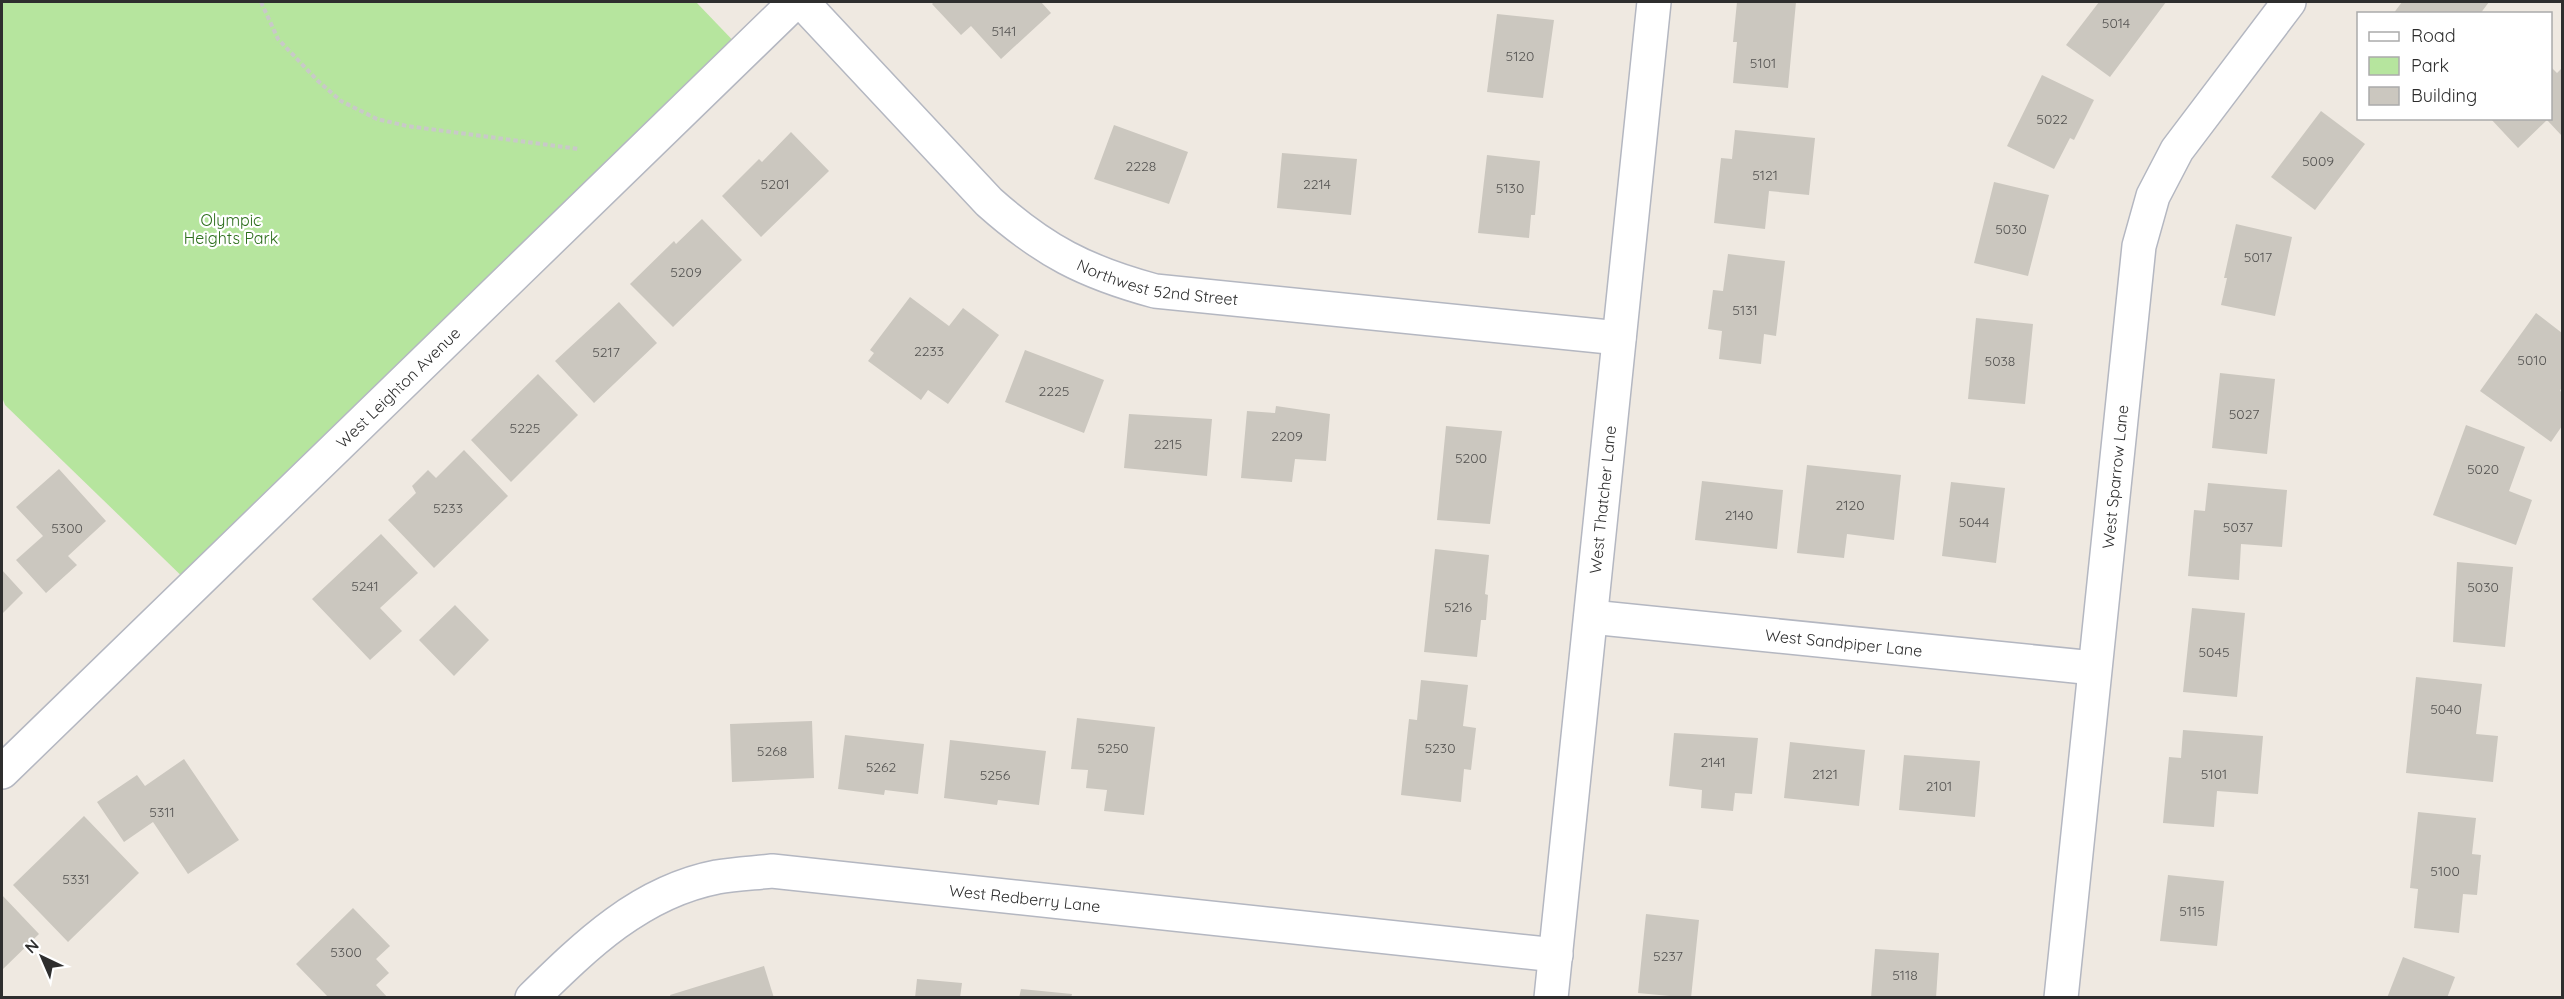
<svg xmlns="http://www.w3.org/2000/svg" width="2564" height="999" font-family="Quicksand,sans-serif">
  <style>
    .green { fill: #b6e59e }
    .building { fill: #cbc7bf }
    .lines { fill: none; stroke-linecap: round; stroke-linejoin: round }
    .minor-casing { stroke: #b4b7c1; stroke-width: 36 }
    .path { stroke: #c9c9c9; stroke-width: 4; stroke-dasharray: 4.5 3; stroke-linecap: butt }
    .minor { stroke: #fff; stroke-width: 33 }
    .labels { text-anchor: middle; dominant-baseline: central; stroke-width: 4.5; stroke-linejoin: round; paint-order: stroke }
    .number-label { font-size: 14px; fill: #555452 }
    .park-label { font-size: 16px; fill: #2c6e1b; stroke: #fff }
    .street-label { font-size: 16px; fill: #2e2e2e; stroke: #fff }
  </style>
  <rect width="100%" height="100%" fill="#efe9e1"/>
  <path class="green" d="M2,2h694l47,49 -550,536 -188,-182 -3,-8z"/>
  <path class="building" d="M934,2h107l10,11 -50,46 -30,-33 -10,9 -29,-31z
    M1737,2h59l-8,86 -55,-5 4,-41h-4z
    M2099,2h67l-56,75 -44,-32z
    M2402,2h87l-9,12h-87z
    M1497,14l57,6 -11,78 -56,-6z
    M2550,66l7,7 5,-5v68l-15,-16 -29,28 -28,-30h60z
    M2042,75l52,25 -20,40 -4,-2 -16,31 -47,-23z
    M2321,111l44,33 -50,66 -44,-33z
    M1114,125l74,27 -19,52 -75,-25z
    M1735,130l80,8 -6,57 -40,-4 -4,38 -51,-6 7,-65 11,1z
    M791,132l38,39 -68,66 -39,-41 37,-37 3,3z
    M1282,153l75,6 -6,56 -74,-7z
    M1487,155l53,6 -5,54h-4l-2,23 -51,-5z
    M1994,182l55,13 -21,81 -54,-13z
    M702,219l40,41 -69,67 -43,-43 44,-43 2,3z
    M2236,224l56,13 -17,79 -54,-11 6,-27h-3z
    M1728,254l57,7 -9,75 -12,-2 -3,30 -42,-5 3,-28 -14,-2 5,-39 10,1z
    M910,297l39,29 14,-18 36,27 -51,69 -20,-14 -7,10 -53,-39 6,-8 -4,-3z
    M619,302l38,41 -63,60 -39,-42z
    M2536,313l26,20v54l-2,4 2,1v34l-11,16 -71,-51z
    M1976,318l57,6 -8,80 -57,-5z
    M1025,350l79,30 -20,53 -79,-31z
    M2220,373l55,6 -8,75 -55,-6z
    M538,374l40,41 -67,67 -40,-42z
    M1276,406l54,8 -4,47 -31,-2 -3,23 -51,-4 6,-67 28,2z
    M1129,414l83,5 -5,57 -83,-8z
    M2466,425l59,22 -16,44 23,9 -16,45 -83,-30z
    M1446,426l56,5 -12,93 -53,-4z
    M464,450l44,46 -74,72 -46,-48 28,-27 -4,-7 16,-16 8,8z
    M1807,465l94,10 -7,65 -47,-6 -3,24 -47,-5z
    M59,469l47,52 -38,35 9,9 -31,28 -30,-33 27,-24 -27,-29z
    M1702,481l81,9 -6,59 -82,-9z
    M1951,482l54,6 -9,75 -54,-7z
    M2208,483l79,7 -5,57 -41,-3 -2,36 -51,-4 6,-66 11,1z
    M381,534l37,39 -38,35 22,23 -32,29 -58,-61z
    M1435,549l54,6 -4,39 3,1 -2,25h-5l-4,37 -53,-5z
    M2457,562l56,5 -8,80 -52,-5z
    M2,570l21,23 -21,21z
    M455,605l34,35 -35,36 -35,-36z
    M2192,608l53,5 -8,84 -54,-5z
    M2416,677l66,7 -6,50 22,2 -5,46 -87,-9z
    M1421,680l47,5 -5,41 13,2 -5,42 -7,-1 -3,33 -60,-7 8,-76 8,1z
    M1077,718l78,9 -11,88 -40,-4 3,-21 -21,-2 2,-18 -17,-1z
    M812,721l2,57 -82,4 -2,-58z
    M2183,730l80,6 -5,58 -41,-3 -3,36 -51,-4 6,-66 12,1z
    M1674,733l84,5 -6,56 -17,-1 -2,18 -32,-3 1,-18 -33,-4z
    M845,735l79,9 -6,50 -33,-4 -1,5 -46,-6z
    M950,740l96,11 -7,54 -41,-5 -1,5 -53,-7z
    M1790,742l75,8 -6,56 -75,-8z
    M1904,755l76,6 -5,56 -76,-7z
    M184,759l55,81 -51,34 -35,-52 -29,20 -27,-40 40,-27 8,11z
    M2418,812l58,6 -4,36 9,1 -4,40 -14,-1 -4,39 -45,-5 4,-39 -8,-1z
    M84,816l55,57 -71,69 -55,-57z
    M2168,875l56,6 -7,65 -57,-5z
    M2,895l37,39 -37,36z
    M353,908l37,38 -14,13 13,14 -13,12 12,13h-59l-33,-34z
    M1646,914l53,6 -8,78 -53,-5z
    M1875,949l64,4 -3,45h-65z
    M2403,957l52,20 -8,21h-60z
    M764,966l10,32h-103l-1,-3z
    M917,979l45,4 -2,15h-45z
    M1021,989l51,5 -1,4h-52z"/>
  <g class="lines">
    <g class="minor-casing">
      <g id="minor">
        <path id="s1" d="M802,2l187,200c55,49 96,70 166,89l464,47"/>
        <path id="s2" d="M1591,617l503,51"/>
        <path id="s3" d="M2,772l793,-770"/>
        <path id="s4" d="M532,998c54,-53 108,-106 185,-121 18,-3 37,-4 55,-6l784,84"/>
        <path id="s5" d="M1551,998l103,-996"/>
        <path id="s6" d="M2061,998l78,-752 14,-50 24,-46 112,-148"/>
      </g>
    </g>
    <path class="path" d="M261,2l17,37 40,42 23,20 36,18 30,7 172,23"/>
    <use href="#minor" class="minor"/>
  </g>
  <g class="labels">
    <g class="number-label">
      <text x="2116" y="23">5014</text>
      <text x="1004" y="31">5141</text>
      <text x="1520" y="56">5120</text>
      <text x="1763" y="63">5101</text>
      <text x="2052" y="119">5022</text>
      <text x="2318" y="161">5009</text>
      <text x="1141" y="166">2228</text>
      <text x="1765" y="175">5121</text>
      <text x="775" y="184">5201</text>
      <text x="1317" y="184">2214</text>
      <text x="1510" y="188">5130</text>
      <text x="2011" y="229">5030</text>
      <text x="2258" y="257">5017</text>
      <text x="686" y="272">5209</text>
      <text x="1745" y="310">5131</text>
      <text x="929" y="351">2233</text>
      <text x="606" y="352">5217</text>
      <text x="2532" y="360">5010</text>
      <text x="2000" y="361">5038</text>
      <text x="1054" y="391">2225</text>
      <text x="2244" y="414">5027</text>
      <text x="525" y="428">5225</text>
      <text x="1287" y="436">2209</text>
      <text x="1168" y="444">2215</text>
      <text x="1471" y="458">5200</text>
      <text x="2483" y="469">5020</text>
      <text x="1850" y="505">2120</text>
      <text x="448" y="508">5233</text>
      <text x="1739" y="515">2140</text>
      <text x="1974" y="522">5044</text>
      <text x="2238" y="527">5037</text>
      <text x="67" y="528">5300</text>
      <text x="365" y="586">5241</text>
      <text x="2483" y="587">5030</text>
      <text x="1458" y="607">5216</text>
      <text x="2214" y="652">5045</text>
      <text x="2446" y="709">5040</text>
      <text x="1113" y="748">5250</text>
      <text x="1440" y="748">5230</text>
      <text x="772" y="751">5268</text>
      <text x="1713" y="762">2141</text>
      <text x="881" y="767">5262</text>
      <text x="1825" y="774">2121</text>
      <text x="2214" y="774">5101</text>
      <text x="995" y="775">5256</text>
      <text x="1939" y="786">2101</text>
      <text x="162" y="812">5311</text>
      <text x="2445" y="871">5100</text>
      <text x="76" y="879">5331</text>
      <text x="2192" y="911">5115</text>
      <text x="346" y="952">5300</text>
      <text x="1668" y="956">5237</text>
      <text x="1905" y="975">5118</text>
    </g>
    <g class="park-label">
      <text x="231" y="220">Olympic<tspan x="231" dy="18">Heights Park</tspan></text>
    </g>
    <g class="street-label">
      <text stroke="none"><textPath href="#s1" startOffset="465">Northwest 52nd Street</textPath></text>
      <text stroke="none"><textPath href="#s3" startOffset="552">West Leighton Avenue</textPath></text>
      <text stroke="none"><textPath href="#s6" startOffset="524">West Sparrow Lane</textPath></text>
      <text stroke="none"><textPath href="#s5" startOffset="501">West Thatcher Lane</textPath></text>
      <text stroke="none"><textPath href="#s2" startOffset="254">West Sandpiper Lane</textPath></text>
      <text stroke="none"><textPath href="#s4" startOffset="534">West Redberry Lane</textPath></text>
    </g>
  </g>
  <rect width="2564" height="999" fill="none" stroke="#2e2e2e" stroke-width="6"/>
  <rect x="2357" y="12" width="195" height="108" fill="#ffffff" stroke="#ababab" stroke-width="1.5"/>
  <rect x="2369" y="32" width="30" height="9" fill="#ffffff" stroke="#ababab" stroke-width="1.5"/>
  <text x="2411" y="42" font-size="18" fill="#2e2e2e">Road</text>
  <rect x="2369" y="57" width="30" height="18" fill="#b6e59e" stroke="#ababab" stroke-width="1.5"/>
  <text x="2411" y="72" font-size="18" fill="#2e2e2e">Park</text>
  <rect x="2369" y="87" width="30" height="18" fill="#cbc7bf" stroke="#ababab" stroke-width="1.5"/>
  <text x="2411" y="102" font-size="18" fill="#2e2e2e">Building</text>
  <g transform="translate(42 957) rotate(316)" stroke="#ffffff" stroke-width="4.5" paint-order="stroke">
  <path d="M0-4.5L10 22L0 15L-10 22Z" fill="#2e2e2e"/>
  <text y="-9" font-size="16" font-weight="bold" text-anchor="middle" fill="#2e2e2e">N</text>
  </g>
</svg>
